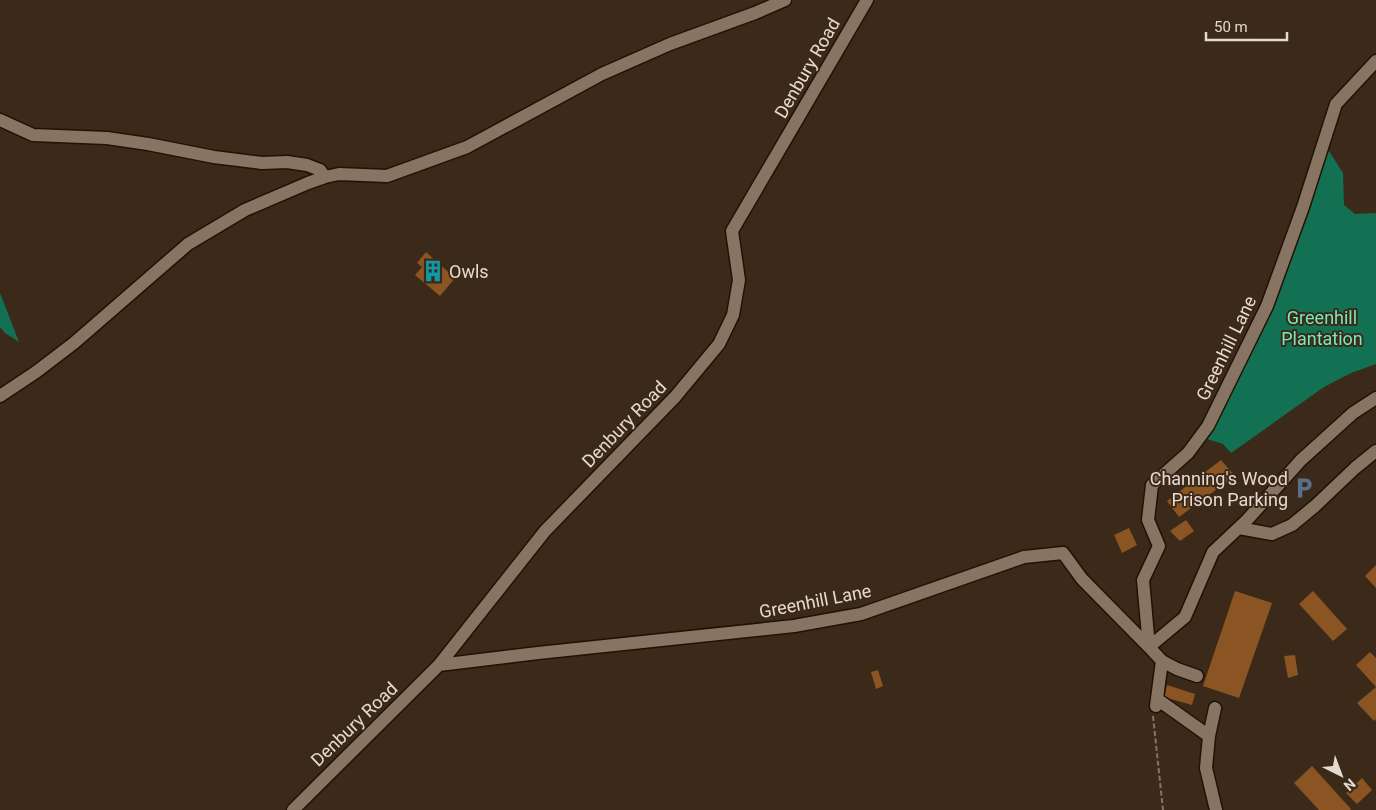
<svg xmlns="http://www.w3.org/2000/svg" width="1376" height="810" font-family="Roboto,sans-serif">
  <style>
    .forest { fill: #127152 }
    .building { fill: #8b5423 }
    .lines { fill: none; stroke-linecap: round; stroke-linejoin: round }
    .minor-casing { stroke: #211203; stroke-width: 15 }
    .path { stroke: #847567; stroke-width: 2; stroke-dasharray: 5 2.5; stroke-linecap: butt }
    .minor { stroke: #887462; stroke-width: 12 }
    .labels { text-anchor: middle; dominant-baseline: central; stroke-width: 4; stroke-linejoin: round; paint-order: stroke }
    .street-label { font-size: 18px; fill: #e6dad0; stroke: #3b2a19 }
    .poi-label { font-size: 18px; fill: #e6dad0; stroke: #3b2a19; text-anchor: start }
    .park-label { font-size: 18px; fill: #75eaba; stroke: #3b2a19 }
  </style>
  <rect width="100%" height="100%" fill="#3b2a19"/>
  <path class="forest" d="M1329,151l14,22 1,32 11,9 21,-1v151l-25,9 -27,14 -93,66 -8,-9 -16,-5 60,-117 51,-152z
    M0,293l19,49 -14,-9 -5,-6z"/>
  <path class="building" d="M426,252l29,26 -15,18 -25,-21 7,-8 -5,-4z
    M1221,460l14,16 -56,41 -12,-16z
    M1186,520l8,11 -14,10 -10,-10z
    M1129,528l8,17 -15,8 -8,-18z
    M1376,565v23l-11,-12z
    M1235,591l37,12 -33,95 -36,-12z
    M1313,591l34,38 -14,12 -34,-37z
    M1370,652l6,6v61l-2,2 -17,-18 19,-16 -20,-22z
    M1295,655l3,20 -10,3 -4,-22z
    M878,670l5,16 -7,3 -5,-17z
    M1167,685l28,9 -3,11 -28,-8z
    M1312,766l39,43 -1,1h-31l-25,-27z
    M1362,778l10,12 -15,14 -11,-11z"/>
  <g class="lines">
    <g class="minor-casing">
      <path id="minor" d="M0,120l33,15 74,3 41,6 66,13 48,6 25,-1 20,3 13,5 5,7
        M0,396l36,-24 38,-29 114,-99 57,-34 63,-27 17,-6 14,-3 48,2 80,-29 135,-73 68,-30 85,-31 30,-13
        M1239,528l33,6 20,-9 23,-19 40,-38 21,-17
        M439,665l99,-12 256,-27 67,-12 163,-57 39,-4 19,26 67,68 36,-30 28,-65 34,-32 54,-60 52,-47 23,-15
        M1197,676l-20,-7 -15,-8 -13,-14 -6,-67 16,-34 -11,-26 4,-35 36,-32 20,-27 59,-120 36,-99 33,-103 40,-43
        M1157,699l52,37 6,-28
        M1156,706l6,-45
        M1209,736l-3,32 10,42
        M293,810l146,-145 106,-134 130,-134 44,-53 14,-29 6,-35 -7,-49 135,-231"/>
    </g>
    <path class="path" d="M1153,716l10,94"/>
    <use href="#minor" class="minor"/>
  </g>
  <defs>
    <g id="building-bare" transform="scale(1.725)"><path d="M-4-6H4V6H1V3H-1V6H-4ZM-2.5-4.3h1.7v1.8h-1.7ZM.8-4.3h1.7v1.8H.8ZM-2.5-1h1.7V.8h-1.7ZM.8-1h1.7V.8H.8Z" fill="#0f9aa8" stroke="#3b2a19" stroke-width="2.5" paint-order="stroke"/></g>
    <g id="parking-bare" transform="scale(1.725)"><path d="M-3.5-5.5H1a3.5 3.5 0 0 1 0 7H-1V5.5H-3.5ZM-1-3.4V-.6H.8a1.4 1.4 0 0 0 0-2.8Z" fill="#5c6f8a" stroke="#3b2a19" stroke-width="2.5" paint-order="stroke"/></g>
  </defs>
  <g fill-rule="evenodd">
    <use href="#building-bare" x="433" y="271"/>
    <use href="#parking-bare" x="1304" y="488"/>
  </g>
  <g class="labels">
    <g class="street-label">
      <text transform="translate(807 68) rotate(-60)">Denbury Road</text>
      <text transform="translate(1226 348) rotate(-64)">Greenhill Lane</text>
      <text transform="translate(624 424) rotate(-46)">Denbury Road</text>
      <text transform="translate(815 601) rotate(-11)">Greenhill Lane</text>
      <text transform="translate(354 724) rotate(-44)">Denbury Road</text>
    </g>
    <g class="poi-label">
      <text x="449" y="271">Owls</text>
      <text x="1288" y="478" text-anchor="end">Channing's Wood<tspan x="1288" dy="21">Prison Parking</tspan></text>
    </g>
    <g class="park-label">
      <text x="1322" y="317">Greenhill<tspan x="1322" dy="21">Plantation</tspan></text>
    </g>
  </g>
  <g transform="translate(1341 775) rotate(138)" stroke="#3b2a19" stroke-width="4" paint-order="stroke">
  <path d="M0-4L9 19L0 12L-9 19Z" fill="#e6dad0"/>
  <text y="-8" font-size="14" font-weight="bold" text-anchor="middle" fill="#e6dad0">N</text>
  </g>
  <path d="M1206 32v8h81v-8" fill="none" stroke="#e6dad0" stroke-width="2.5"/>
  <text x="1214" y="32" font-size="15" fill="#e6dad0" stroke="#3b2a19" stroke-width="4" paint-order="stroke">50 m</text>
</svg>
